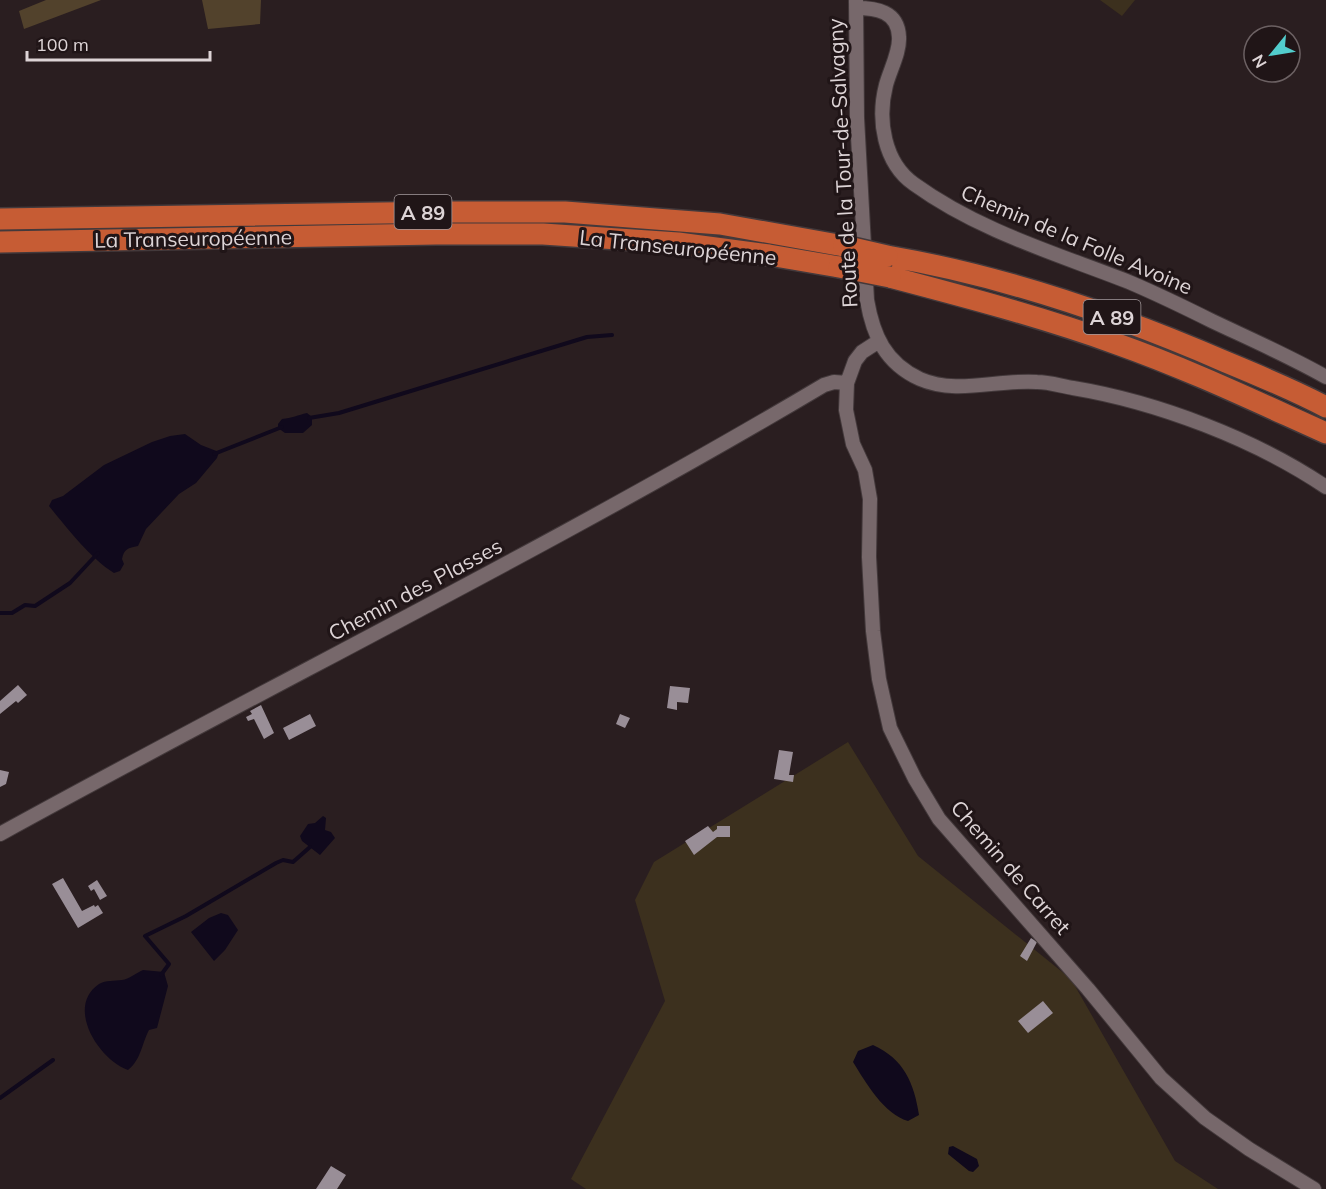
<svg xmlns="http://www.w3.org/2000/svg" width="1326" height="1189" font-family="Mulish,sans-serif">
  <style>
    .green { fill: #3c301e }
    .forest { fill: #52422c }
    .water { fill: #10091c }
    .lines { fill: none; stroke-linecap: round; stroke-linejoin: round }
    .stream { stroke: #10091c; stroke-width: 4 }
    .building { fill: #998e97 }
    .minor-casing { stroke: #43393b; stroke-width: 16 }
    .highway-casing { stroke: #43393b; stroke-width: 24 }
    .minor { stroke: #77686b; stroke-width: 14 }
    .highway { stroke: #c65c34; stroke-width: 21 }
    .highway-bridge-casing { stroke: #43393b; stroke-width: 24; stroke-linecap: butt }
    .highway-bridge { stroke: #c65c34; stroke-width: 21 }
    .labels { text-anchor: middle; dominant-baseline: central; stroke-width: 6; stroke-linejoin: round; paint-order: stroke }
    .shield { fill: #201517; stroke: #a49b9d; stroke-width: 1.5 }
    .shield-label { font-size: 20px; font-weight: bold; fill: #ddd4d6 }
    .street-label { font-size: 21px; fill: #ddd4d6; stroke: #201517 }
  </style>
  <rect width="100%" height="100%" fill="#2a1e20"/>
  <path class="green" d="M1100,0h35l-13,16z
    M848,742l70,114 153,123 104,182 43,28h-632l-15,-10 94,-178 -30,-101 19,-38z"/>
  <path class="forest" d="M46,0h55l-77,29 -5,-18z
    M202,0h59l-1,24 -52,5z"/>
  <path class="water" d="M307,413l5,4v8l-9,8h-18l-7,-5v-4l4,-5c10,-1 16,-4 25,-6z
    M185,434l16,11 18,7 -2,6 -21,25 -17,11 -33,35 -8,17c-10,2 -14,3 -16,13l2,5 -4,7 -6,2c-24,-15 -47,-45 -65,-67l3,-6 11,-4 41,-31 48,-23 18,-6z
    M323,816l3,2 -1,12 6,2 4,6 -15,17 -18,-14 -2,-5 8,-12 7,-1z
    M221,913l7,2 10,15 -13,20 -11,11 -23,-29 18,-14z
    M143,970l21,2 4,14 -11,42 -8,2c-7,13 -8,30 -21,40 -29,-10 -63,-63 -29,-86 7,-4 15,-3 23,-4 7,-1 14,-7 21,-10z
    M873,1045c31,14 41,38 46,70l-11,6c-24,-7 -42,-38 -55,-59l5,-11z
    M953,1146l24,13 2,7 -6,6 -4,-1 -21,-17 1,-7z"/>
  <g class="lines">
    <path class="stream" d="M309,418l30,-5 248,-76 25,-2
      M214,454l68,-27
      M0,613h12l13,-8 10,1 35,-23 28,-30
      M161,975l8,-11 -24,-28 41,-20 90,-53 7,-3 10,2 17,-15
      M0,1098l53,-38"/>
  </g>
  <path class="building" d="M18,685l9,10 -9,8 -2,-2 -16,13v-13z
    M670,686l20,2 -2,15 -11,-1v8l-10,-2z
    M261,705l13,28 -10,6 -10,-20 -6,2 -2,-4 6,-3 -2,-3z
    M310,714l6,12 -27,14 -6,-12z
    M620,714l10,4 -5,10 -9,-4z
    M779,750l14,2 -4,23h5l-1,7 -19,-3z
    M0,770l9,2 -3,12 -6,3z
    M708,826l5,6 4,-3v-3h13v11h-13l-23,18 -9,-14z
    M63,878l19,33 12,-6 1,2 3,-2 5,8 -25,15 -26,-44z
    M97,880l10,16 -7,4 -6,-11 -3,2 -3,-5z
    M1031,938l6,4 -10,19 -7,-5z
    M1043,1001l10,12 -25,20 -10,-12z
    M331,1166l15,9 -9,14h-21z"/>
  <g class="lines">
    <g class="minor-casing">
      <path id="minor" d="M856,0l1,118 10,182c6,35 18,63 53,79 36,16 79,0 117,3 12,0 24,4 36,6 84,14 182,51 253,99
        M856,8c20,0 42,3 43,29 1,15 -9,33 -13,48 -9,35 -2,78 28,99 65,47 141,69 215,98 28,12 55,25 83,39 38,18 77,35 114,56
        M879,341l-17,11 -7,9 -8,22 -1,27 7,34 12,26 5,29 -1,58 4,74 6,48 11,49 25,51 24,40 149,170 73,89 44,40 44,31 65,40
        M0,834c274,-151 555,-289 824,-449l10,-3 13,1"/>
    </g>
    <g class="highway-casing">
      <path id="highway" d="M0,219l447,-7h118l155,12 124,22
        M0,242l436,-8h107l135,9 91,12 70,12
        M887,256c117,20 231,59 339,106 34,14 68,28 100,45
        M890,277c76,20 152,40 227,67 71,25 140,58 209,89"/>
    </g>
    <use href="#minor" class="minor"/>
    <use href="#highway" class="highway"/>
    <g class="highway-bridge-casing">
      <path id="highway-bridge" d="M844,246l43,10
        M839,267l51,10"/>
    </g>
    <use href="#highway-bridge" class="highway-bridge"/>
  </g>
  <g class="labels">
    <g class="shield">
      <rect x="394.5" y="195" width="57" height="34" rx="4.5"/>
      <rect x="1083.5" y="300" width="57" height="34" rx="4.5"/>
    </g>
    <g class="shield-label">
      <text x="423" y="212">A 89</text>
      <text x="1112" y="317">A 89</text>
    </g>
    <g class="street-label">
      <text transform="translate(842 163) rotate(-93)">Route de la Tour-de-Salvagny</text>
      <text transform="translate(193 238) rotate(-1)">La Transeuropéenne</text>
      <text transform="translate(1077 239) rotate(23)">Chemin de la Folle Avoine</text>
      <text transform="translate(678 247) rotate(6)">La Transeuropéenne</text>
      <text transform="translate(415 589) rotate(-28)">Chemin des Plasses</text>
      <text transform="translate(1011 867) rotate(49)">Chemin de Carret</text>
    </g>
  </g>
  <g transform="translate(1272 54) rotate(240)"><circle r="28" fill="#201517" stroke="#6c6163" stroke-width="1.5"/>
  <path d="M0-4.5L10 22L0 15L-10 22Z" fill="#52cdcd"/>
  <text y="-9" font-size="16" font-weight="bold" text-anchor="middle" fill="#ddd4d6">N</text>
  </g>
  <path d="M27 51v9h183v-9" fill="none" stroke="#ddd4d6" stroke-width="3"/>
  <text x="36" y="51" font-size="18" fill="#ddd4d6" stroke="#201517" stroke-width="4.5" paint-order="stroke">100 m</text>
</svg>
